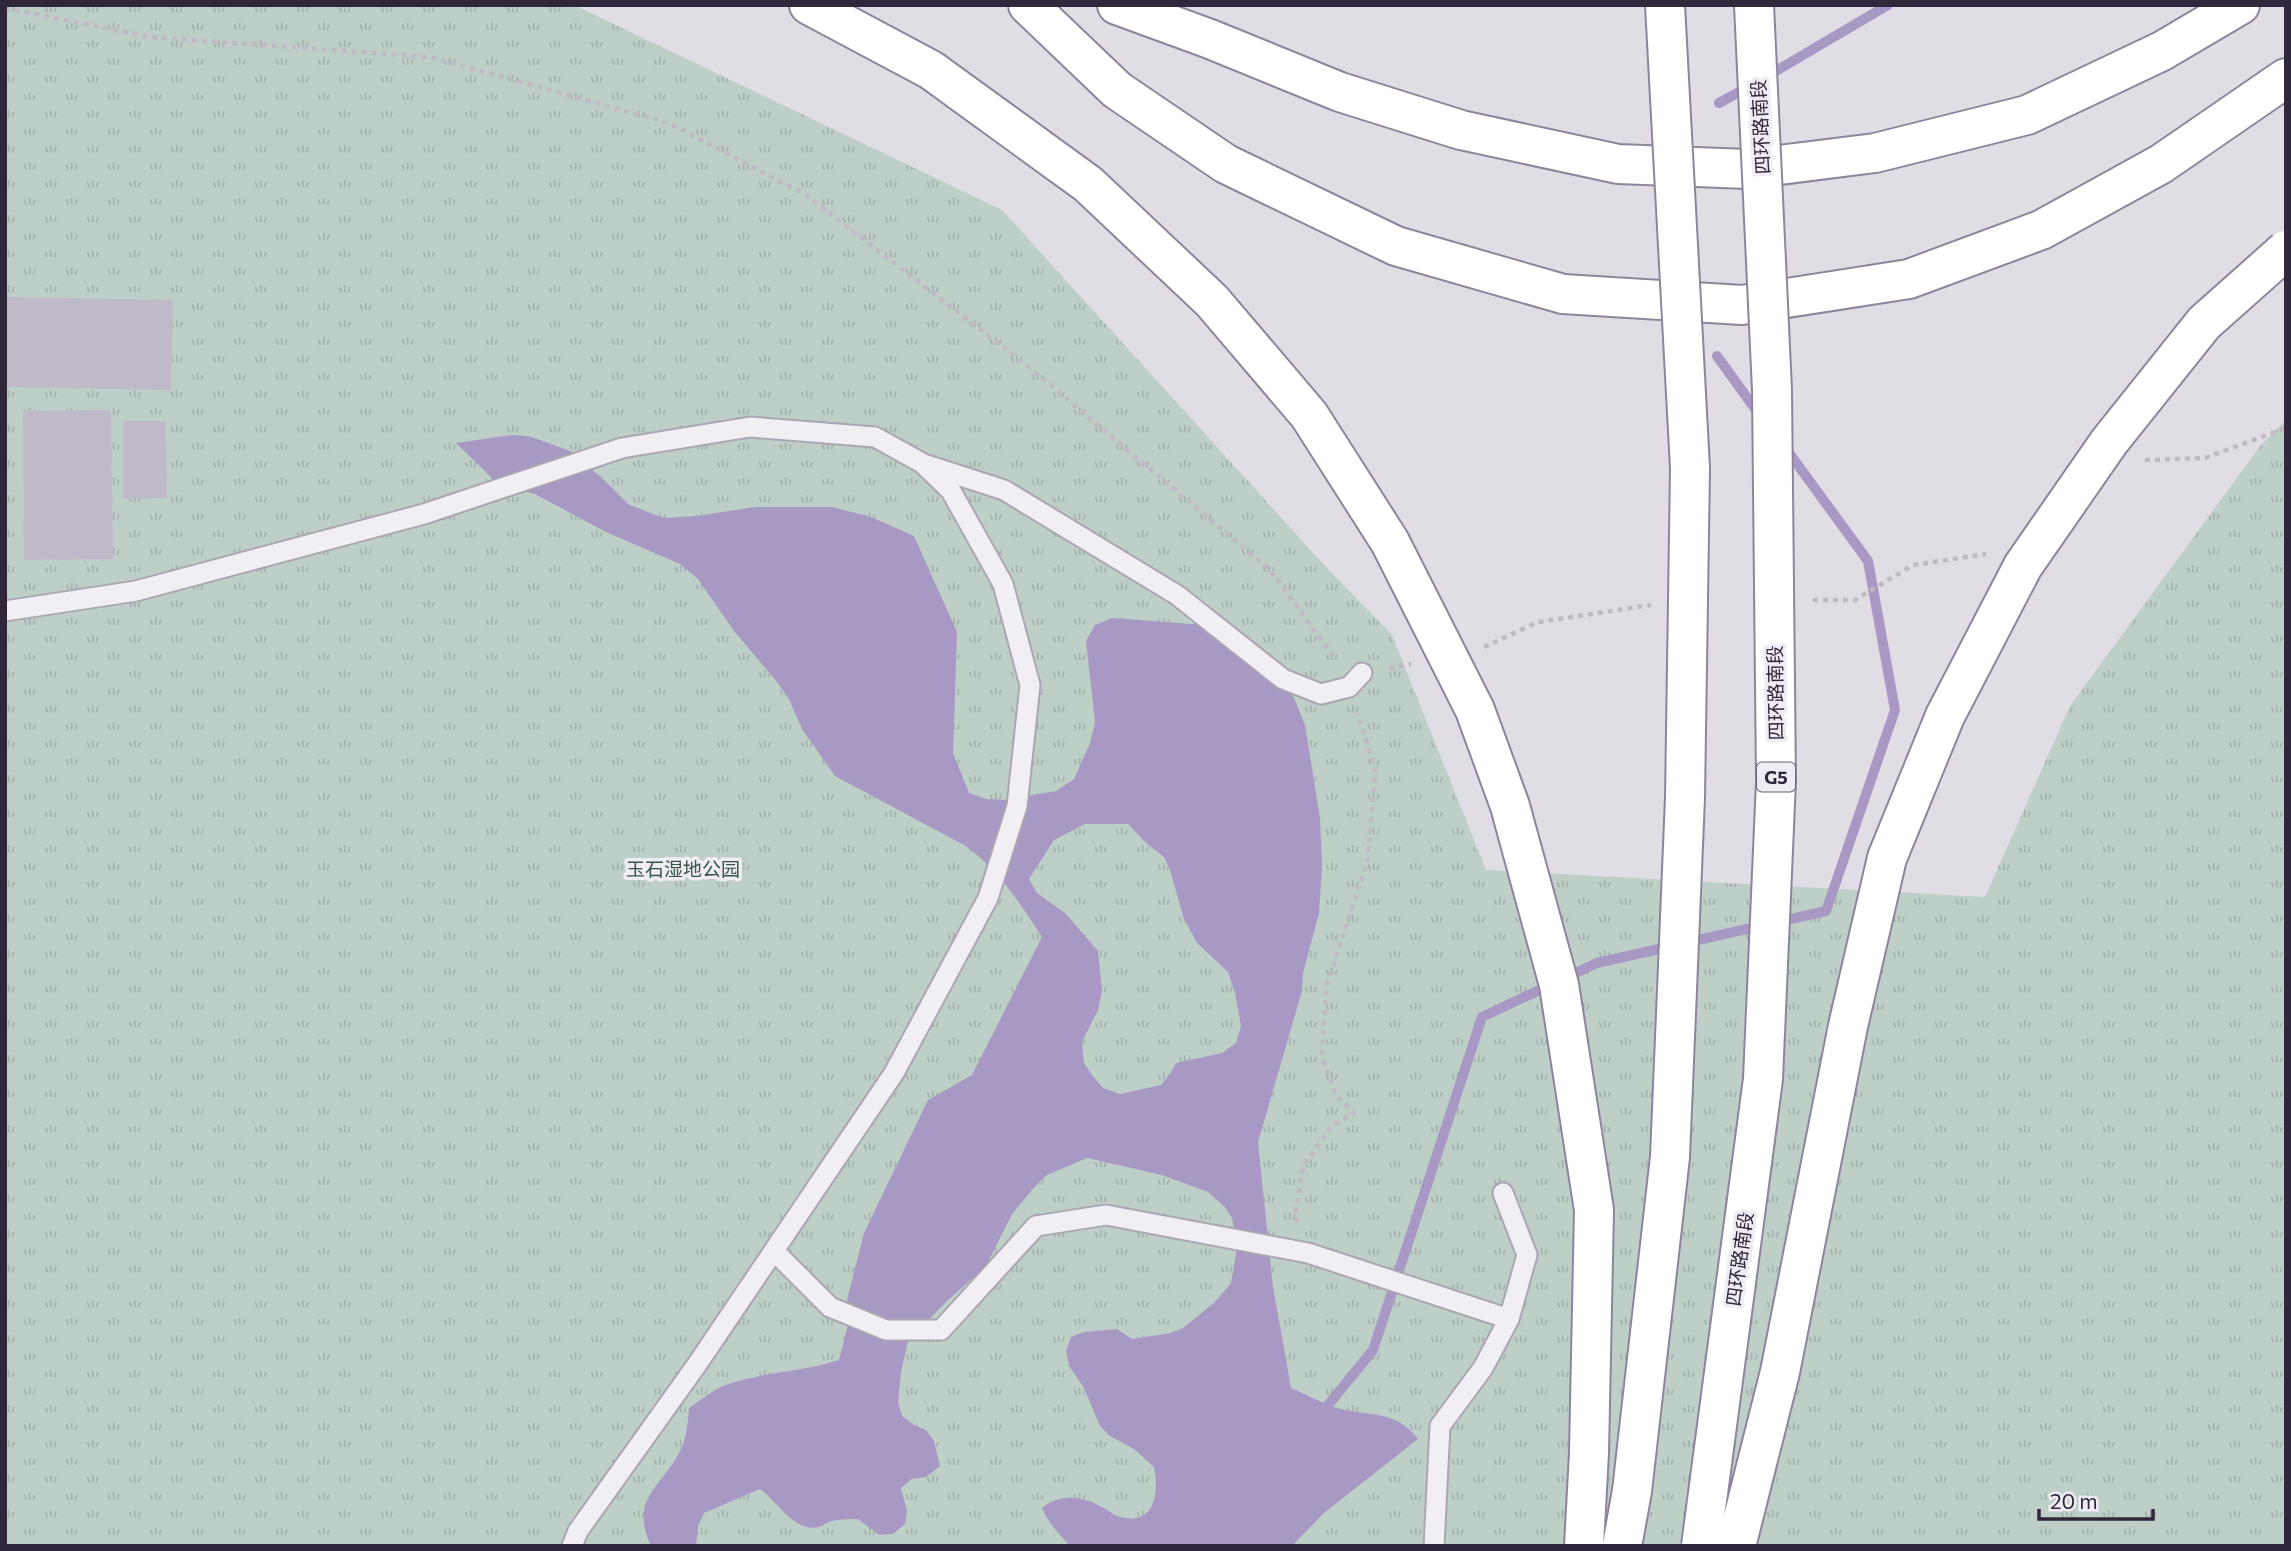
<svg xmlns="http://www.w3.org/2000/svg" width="2291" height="1551" font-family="Commissioner,'Noto Sans SC',sans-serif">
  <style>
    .grass { fill: url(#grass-tufts) }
    .water { fill: #a799c4; fill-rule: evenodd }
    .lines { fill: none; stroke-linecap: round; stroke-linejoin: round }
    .stream { stroke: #a799c4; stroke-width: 10 }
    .building { fill: #c0bac8 }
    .service-casing { stroke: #aba6b2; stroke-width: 23 }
    .motorway-casing { stroke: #8e859b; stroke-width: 42 }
    .path { stroke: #bfbbc4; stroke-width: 4.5; stroke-dasharray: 5 5; stroke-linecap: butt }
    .service { stroke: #f1eff4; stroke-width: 19 }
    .motorway { stroke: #fff; stroke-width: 38 }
    .motorway-bridge-casing { stroke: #8e859b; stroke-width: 42; stroke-linecap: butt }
    .motorway-bridge { stroke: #fff; stroke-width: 38 }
    .labels { text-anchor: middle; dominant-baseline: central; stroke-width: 7; stroke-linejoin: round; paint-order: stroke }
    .shield { fill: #efecf3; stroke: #696272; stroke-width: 2 }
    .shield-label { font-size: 18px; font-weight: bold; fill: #30273b }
    .street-label { font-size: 19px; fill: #30273b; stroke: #efecf3 }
    .park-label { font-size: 19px; fill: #36564a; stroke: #efecf3 }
  </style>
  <defs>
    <pattern id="grass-tufts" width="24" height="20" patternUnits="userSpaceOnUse" patternTransform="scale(1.75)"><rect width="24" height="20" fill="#becfc8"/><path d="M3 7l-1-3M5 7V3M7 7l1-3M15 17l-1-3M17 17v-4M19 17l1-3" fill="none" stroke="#a4b2ad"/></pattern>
  </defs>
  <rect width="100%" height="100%" fill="#e0dde5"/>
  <path class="grass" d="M5,5h569l428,205 324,357 66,68 94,235 499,27 85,-191 191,-261 25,-25v1126h-2281z"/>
  <path class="water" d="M512,435l17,1 41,15 32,27 26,26 35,14 33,-2 59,-9h77l39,10 43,19 43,96 -4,121 16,40 17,6 18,1 52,-9 18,-12 16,-36 5,-21 -9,-81 9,-16 17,-7 106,8 55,44 21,28 11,27 15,93 2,48 -3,47 -16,60 -1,18 -44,151 15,145 18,101c15,6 30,15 46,20 33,9 58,1 81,31l-94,74 -32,33h-222c-12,-13 -21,-22 -28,-38 18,-15 41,-12 60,-1 6,3 13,9 19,10 35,9 38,-26 33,-50l-20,-18 -24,-13 -10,-10 -16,-38 -15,-22 -3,-15 5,-14 13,-5 33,-3 15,10 39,-6 12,-5 32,-26 16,-19 4,-23 2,-14 -5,-28 -7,-11 -17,-15 -46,-17 -75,-17 -40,17 -10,9 -25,30 -26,52 -40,36 -38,39 -7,31 -3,30 4,14 12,9 12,5 8,11 6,25 -14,11 -14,2 -11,9 6,23 -2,13 -12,10 -14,1 -21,-16c-10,0 -20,0 -29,3 -3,1 -6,4 -10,5 -24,6 -41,-25 -59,-38l-56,24 -6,13 -2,20h-45c-23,-50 13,-59 31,-99 5,-13 6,-25 7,-39 12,-8 23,-18 37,-23 36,-13 76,-13 113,-25l9,-35 -1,-25 17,-67 64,-133 44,-25 70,-138c-22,-34 -45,-69 -78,-92l-129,-69 -33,-47 -13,-30 -12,-17 -43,-51 -36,-52 -18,-15 -74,-32 -71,-38 -37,-10 -42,-41zM1085,824h43l19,20 17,13 6,13 14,49 13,24 31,29 7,21 6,33 -5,17 -14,10 -46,10 -6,11 -9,11 -41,9 -17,-6 -11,-13 -8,-12 -2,-21 16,-32 4,-19 -4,-40 -33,-38 -28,-20 -8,-14 25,-39z"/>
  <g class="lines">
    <path class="stream" d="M1764,78l124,-73
      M1719,103l31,-17
      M1717,356l44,61
      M1320,1415l53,-65 109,-333 115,-54 229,-52 69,-201 -27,-149 -84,-115"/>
  </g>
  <path class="building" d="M5,297l168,3 -2,90 -166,-3z
    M111,410l2,149 -89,1 -1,-149z
    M123,421h43l1,77 -44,1z"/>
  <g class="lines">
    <g class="service-casing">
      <path id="service" d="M927,465l77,25 173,105 106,84 38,15 28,-7 13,-14
        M5,611l131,-20 288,-77 198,-66 128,-21 125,10 47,26 29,28 52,93 27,101 -13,121 -29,92 -94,175 -196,290 -120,168 -6,15
        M774,1251l56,56 56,23h55l95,-104 70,-11 202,38 201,66
        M1434,1546l6,-120 43,-58 26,-49 18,-64 -24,-62"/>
    </g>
    <g class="motorway-casing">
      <path id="motorway" d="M809,5l122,65 157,114 124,117 97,114 81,127
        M1028,5l89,85 109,74 170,82 167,48 179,11 167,-26 132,-49 120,-66 125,-86
        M1117,5l93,34 130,53 121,38 157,34 130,5 127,-16 152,-38 135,-64 78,-46"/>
    </g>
    <path class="path" d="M5,8l145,29 280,20 239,66 137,72 224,173 240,202 66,90
      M2145,460l60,-2 81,-30
      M1813,600h42l58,-35 73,-11
      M1484,647l54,-25 113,-17
      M1389,668l22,-4
      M1298,1222l-3,-7 8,-49 28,-39 23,-14 -18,-18 -14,-38 4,-69 42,-128 7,-92 -18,-55"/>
    <use href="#service" class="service"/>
    <use href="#motorway" class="motorway"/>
    <g class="motorway-bridge-casing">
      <path id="motorway-bridge" d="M1390,542l85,168 35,96 49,179 35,225 -5,243 -5,93
        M1622,1546l10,-55 38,-334 15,-359 5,-330 -25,-463
        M1701,1546l62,-467 13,-298 -4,-391 -18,-385
        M1736,1546l44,-174 68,-346 39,-168 58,-142 78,-150 86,-124 95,-119 82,-73"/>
    </g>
    <use href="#motorway-bridge" class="motorway-bridge"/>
  </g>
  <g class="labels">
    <rect class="shield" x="1757" y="762.5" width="38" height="29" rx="5"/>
    <g class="shield-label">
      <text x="1776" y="777">G5</text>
    </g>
    <g class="street-label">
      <text transform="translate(1760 127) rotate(-93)">四环路南段</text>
      <text transform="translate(1775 693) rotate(-91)">四环路南段</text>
      <text transform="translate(1739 1259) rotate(-82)">四环路南段</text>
    </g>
    <g class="park-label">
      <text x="683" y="868">玉石湿地公园</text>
    </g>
  </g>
  <rect width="2291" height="1551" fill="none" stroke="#30273b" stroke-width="14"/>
  <path d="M2039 1509v10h114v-10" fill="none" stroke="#30273b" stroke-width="3.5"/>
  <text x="2050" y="1509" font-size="21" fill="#30273b" stroke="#efecf3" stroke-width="5" paint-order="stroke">20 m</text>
</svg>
